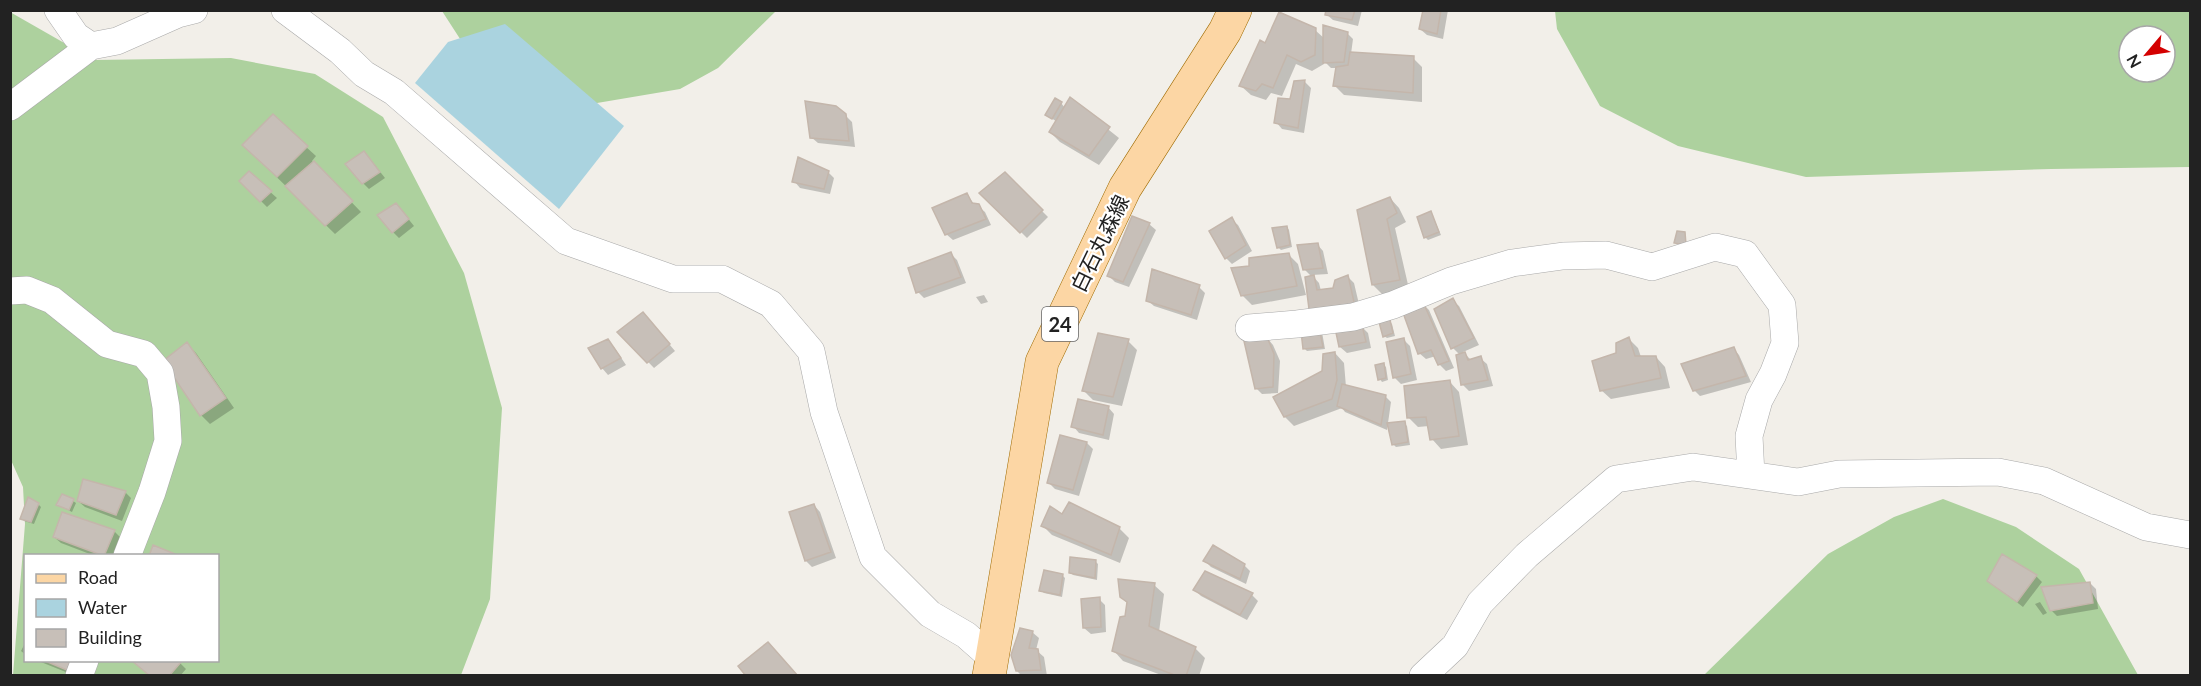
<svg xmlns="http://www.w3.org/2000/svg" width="2201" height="686" font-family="Lato,'Noto Sans JP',sans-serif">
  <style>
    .forest { fill: #add19e; fill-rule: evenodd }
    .water { fill: #aad3df }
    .shadow { fill: #0003 }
    .building { fill: #c7bfb8; stroke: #c4b6ab; stroke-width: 1.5 }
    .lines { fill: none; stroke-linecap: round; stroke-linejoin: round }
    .minor-casing { stroke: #a9a9a9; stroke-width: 28 }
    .major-casing { stroke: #a06b00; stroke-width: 34 }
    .minor { stroke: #fff; stroke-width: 27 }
    .major { stroke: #fcd6a4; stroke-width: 33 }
    .labels { text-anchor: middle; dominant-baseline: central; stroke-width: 4.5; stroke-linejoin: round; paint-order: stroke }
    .shield { fill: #fff; stroke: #646464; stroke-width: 1.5 }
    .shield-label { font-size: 20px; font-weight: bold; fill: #222 }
    .street-label { font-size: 21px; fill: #222; stroke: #fff }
  </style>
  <rect width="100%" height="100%" fill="#f2efe9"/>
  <path class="forest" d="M442,11h334l-58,57 -38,21 -160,27 -25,-23z
    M1555,11h635v156l-139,2 -245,8 -128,-31 -78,-40 -43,-77zM2129,36h36v36h-36z
    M10,12l84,48 137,-2 84,16 68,43 81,156 38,135 -12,191 -29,76h-448l12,-151 -2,-37 -13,-29zM26,556h192v104h-192z
    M1943,499l73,28 63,42 59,106 -435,1 125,-122 66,-37z"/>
  <path class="water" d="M505,24l119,102 -65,83 -144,-126 33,-41z"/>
  <path class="shadow" d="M1327,10h35l-4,16 -25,-6 -7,-6z
    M1425,10h23l-5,29 -16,-4 -7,-6z
    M1315,30l10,9 22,-6 6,6 -2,15 62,4 9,9v35l-78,-7 -9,-9 2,-18h-6l-7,-7v3l-12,7 -16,-7 -14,32 -11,-3 -5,7 -15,-5 -10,-9 25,-41z
    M1295,82h10l6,6 -7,45 -22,-4 -6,-7 15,-22z
    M1070,99l49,39 -20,27 -39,-23 -10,-10 7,-10 -7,-5 11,-14 4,5z
    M845,115l7,7 3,25 -37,-4 -7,-6z
    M273,117l43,39 -4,5 49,51 -26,22 -81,-79z
    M370,159l15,19 -16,11 -6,-6z
    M828,172l6,6 -4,16 -30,-6 -6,-7z
    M249,173l28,25 -10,9 -26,-26z
    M1005,174l43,43 -21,21 -45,-45z
    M967,195l8,10 3,1 7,6 6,13 -38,15 -7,-6z
    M1390,198l9,10 7,14 -11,6 14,61 -27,5 -9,-9z
    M402,211l12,15 -15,12 -6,-6z
    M1431,212l10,23 -13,5 -3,-3z
    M1231,219l7,6 14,26 -20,13 -6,-6z
    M1149,224l7,6 -27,57 -14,-5 -6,-6z
    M1287,227l2,3 3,17 -11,3 -3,-3z
    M1317,244l6,7 5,23 -16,1 7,8 2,8 14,-1 13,-13 6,6 8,34 -45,5 -5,-45 -8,-8z
    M951,254l6,6 9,23 -42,15 -6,-6z
    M1289,255l9,9 8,31 -54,10 -10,-10 9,-28z
    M1199,287l6,6 -8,27 -43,-14 -7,-6z
    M984,295l4,7 -7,2 -5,-7z
    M1452,300l7,6 20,39 -16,7 8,8 9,-2 7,6 6,22 -24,5 -6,-6 -3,-30 -7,-7 -17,-38z
    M1423,304l6,6 25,58 -8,3 -7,-7 -3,-8 -10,3 -7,-6z
    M649,320l26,31 -21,17 -35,-36z
    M1389,321l3,3 3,12 -8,2 -3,-2z
    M1362,327l6,6 3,15 -24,5 -7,-6z
    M1322,332l3,17 -18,2 -3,-3z
    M1267,338l6,7 7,16 -2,32 -16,1 -6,-6z
    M1403,339l7,7 7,34 -16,4 -6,-6 -7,-35z
    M1629,339l9,9 3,9h15l9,10 5,21 -59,11 -10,-9 16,-36z
    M1128,341l9,9 -15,56 -29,-6 -9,-9z
    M187,344l9,9 38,55 -24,16 -9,-9z
    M614,347l12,18 -18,10 -6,-7z
    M1733,348l6,7 12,27 -51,14 -6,-6z
    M1335,353l9,10 2,24 39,9 6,6 -4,28 -42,-18 -3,-4 -48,18 -9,-9 39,-45z
    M1383,364l3,3 2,13 -6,2 -2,-3z
    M1450,382l9,10 9,53 -27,4 -9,-10 -3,-13 -11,1 -10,-10z
    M1108,407l6,7 -5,26 -30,-7 -6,-7z
    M1404,423l3,3 3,19 -14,2 -3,-3z
    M1087,443l6,6 -14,47 -24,-7 -6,-6z
    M125,492l6,6 -9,23 -37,-14 -7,-6z
    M73,501l3,2 -4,9 -14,-7z
    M38,504l3,3 -7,17 -10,-3 -2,-3z
    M814,505l6,7 16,46 -24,9 -6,-6z
    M63,514l52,18 6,6 -8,18h-18l-34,-13 -7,-6z
    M1063,516l56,12 10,10 -9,25 -68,-28 -9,-9z
    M2002,556l34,20 6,6 -19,25 -34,-26z
    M1095,561l3,3 -1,16 -24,-5 -3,-3z
    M1205,561l39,4 6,6 -4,13 -35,-17z
    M1205,573l47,22 6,6 -11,19 -46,-24 -6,-6z
    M1062,575l3,3 -3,19 -18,-4 -3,-3z
    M2090,583l6,6 2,20 -41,7 -6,-6z
    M1154,585l10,9 -5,38 36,16 10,10 -6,18h-35l-41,-15 -9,-10 12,-34 2,-13 -7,-7z
    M1099,599l6,6 1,27 -15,2 -7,-6z
    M2040,602l7,11 -4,2 -8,-11z
    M1032,632l7,6 -3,12 8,7 3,19h-25l-5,-5z
    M26,641v14l-5,-4z
    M36,660h43l-6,15z
    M132,660h45l9,9 -6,7h-29z"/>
  <path class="building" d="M1326,10h29l-3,10 -27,-5z
    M1423,10h18l-4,24 -18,-5z
    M1279,12l37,16 -1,27 -14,7 -14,-7 -14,33 -11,-4 -6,7 -17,-5 21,-46 5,3z
    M1323,25l25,7 -4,30 -21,1z
    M1350,52l64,4 -1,37 -80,-7 3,-19 12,-2z
    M1305,80l-7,48 -24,-5 4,-25 12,1 4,-18z
    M1070,97l40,30 -21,29 -40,-24z
    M1055,98l7,4 -10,17 -7,-4z
    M805,101l31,5 10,8 3,27 -39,-3z
    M273,114l35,32 -31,31 -35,-32z
    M364,151l16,21 -18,12 -17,-20z
    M798,157l31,14 -5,18 -32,-7z
    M314,161l39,40 -28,25 -40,-40z
    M249,171l23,20 -12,11 -21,-21z
    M1005,172l38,38 -23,23 -41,-40z
    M967,193l5,10 7,1 7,15 -41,16 -13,-27z
    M1390,197l7,16 -10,6 13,61 -28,5 -15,-75z
    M396,203l13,16 -17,14 -15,-18z
    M1431,211l8,21 -15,6 -7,-21z
    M1132,216l18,7 -27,59 -16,-6z
    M1232,217l14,28 -21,14 -16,-28z
    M1287,226l3,19 -13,3 -5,-20z
    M1677,231l8,1 1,13 -12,-2z
    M1318,243l5,25 -20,2 -6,-25z
    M951,252l10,25 -45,16 -8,-25z
    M1289,253l8,33 -56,10 -10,-28 18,-2v-8z
    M1152,269l48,16 -9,30 -45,-14z
    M1314,275l3,15 16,-2 2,-8 13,-5 8,36 -46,6 -5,-40z
    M1453,298l21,40 -23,11 -17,-40z
    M1423,302l26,59 -11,4 -7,-15 -13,4 -16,-44z
    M643,312l27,32 -23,19 -30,-31z
    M1390,320l3,13 -10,4 -4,-15z
    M1362,325l4,17 -27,5 -4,-19z
    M1319,327l4,20 -20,2 -2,-18z
    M1098,333l31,6 -16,58 -31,-6z
    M1267,337l7,17 -1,33 -18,2 -11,-48z
    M1629,337l6,19h21l5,22 -61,13 -8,-30 24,-8v-10z
    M1404,338l7,36 -18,4 -7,-36z
    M608,339l13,19 -20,11 -13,-21z
    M187,342l39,56 -26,18 -37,-55z
    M1734,347l12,29 -53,15 -12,-27z
    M1335,352l2,28 -5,19 -48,18 -11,-20 49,-26 1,-17z
    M1465,352l3,8 13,-4 7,24 -27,5 -5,-30z
    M1384,363l2,15 -8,2 -3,-15z
    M1450,380l9,56 -29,4 -4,-23 -19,1 -3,-32z
    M1342,384l44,11 -5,30 -44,-19z
    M1078,399l31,7 -6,29 -32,-8z
    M1405,421l3,21 -16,3 -5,-22z
    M1060,435l27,7 -14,48 -26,-7z
    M83,479l43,12 -10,24 -39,-14z
    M62,494l12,5 -5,11 -13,-5z
    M28,497l11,6 -8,19 -11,-3z
    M1069,502l51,25 -9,28 -70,-29 9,-20 12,8z
    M814,504l17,48 -26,9 -16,-49z
    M62,512l53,18 -11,26 -51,-19z
    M153,545l27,11h-31z
    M1213,545l32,19 -5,15 -37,-18z
    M2002,554l35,21 -20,27 -30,-21z
    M1070,557l26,3 -1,18 -26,-5z
    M1044,570l19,4 -3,21 -21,-4z
    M1205,571l48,22 -13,22 -47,-25z
    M1118,579l37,4 -6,43 47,21 -10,29h-9l-65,-25 8,-34 5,-1 2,-14 -7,-5z
    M2090,582l3,21 -43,8 -9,-24z
    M1100,597l1,30 -18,1 -2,-29z
    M1020,628l13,3 -4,17 9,1 3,21 -25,1 -5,-16z
    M768,642l30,34h-52l-8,-10z
    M43,660h28l-4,10z
    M131,660h48l2,2 -12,14h-19z"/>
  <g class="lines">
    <g class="minor-casing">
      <path id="minor" d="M58,10l18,26 15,10
        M285,10l55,41 24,23 30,18 172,149 107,38h49l49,25 40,47 13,61 49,145 57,57 36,21 25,22
        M10,107l81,-61 26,-5 61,-27 16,-4
        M10,291l17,-1 25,10 55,44 37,10 16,19 6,34 2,34 -16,51 -25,64
        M1249,328l48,-4 56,-7 40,-12 58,-24 61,-18 51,-7 43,-1 46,12 63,-20 30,7 37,51 3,38 -12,31 -14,26 -10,36 2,39
        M79,676l6,-16
        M1423,676l32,-30 25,-43 47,-48 89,-76 77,-12 105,15 41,-8 159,-2 46,9 102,46 44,8"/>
    </g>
    <g class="major-casing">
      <path id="major" d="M989,676l53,-314 83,-174 100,-157 10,-21"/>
    </g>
    <use href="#minor" class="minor"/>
    <use href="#major" class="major"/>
  </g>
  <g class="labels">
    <rect class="shield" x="1042" y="307" width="36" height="34" rx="4.5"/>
    <g class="shield-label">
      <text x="1060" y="324">24</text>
    </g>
    <g class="street-label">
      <text transform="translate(1099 243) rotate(-64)">白石丸森線</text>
    </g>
  </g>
  <rect width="2201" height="686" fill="none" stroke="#222222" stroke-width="24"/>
  <rect x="24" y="554" width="195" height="108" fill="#ffffff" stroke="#a7a7a7" stroke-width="1.5"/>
  <rect x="36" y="574" width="30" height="9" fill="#fcd6a4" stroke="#a7a7a7" stroke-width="1.5"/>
  <text x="78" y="584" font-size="18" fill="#222222">Road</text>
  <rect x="36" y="599" width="30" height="18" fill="#aad3df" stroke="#a7a7a7" stroke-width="1.5"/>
  <text x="78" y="614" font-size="18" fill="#222222">Water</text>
  <rect x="36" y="629" width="30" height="18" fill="#c7bfb8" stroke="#a7a7a7" stroke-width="1.5"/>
  <text x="78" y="644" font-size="18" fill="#222222">Building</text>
  <g transform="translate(2147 54) rotate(241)"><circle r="28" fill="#ffffff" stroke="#a7a7a7" stroke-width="1.5"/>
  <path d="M0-4.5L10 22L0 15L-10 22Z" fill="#d40000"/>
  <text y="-9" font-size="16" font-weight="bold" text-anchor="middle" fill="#222222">N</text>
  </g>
</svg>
